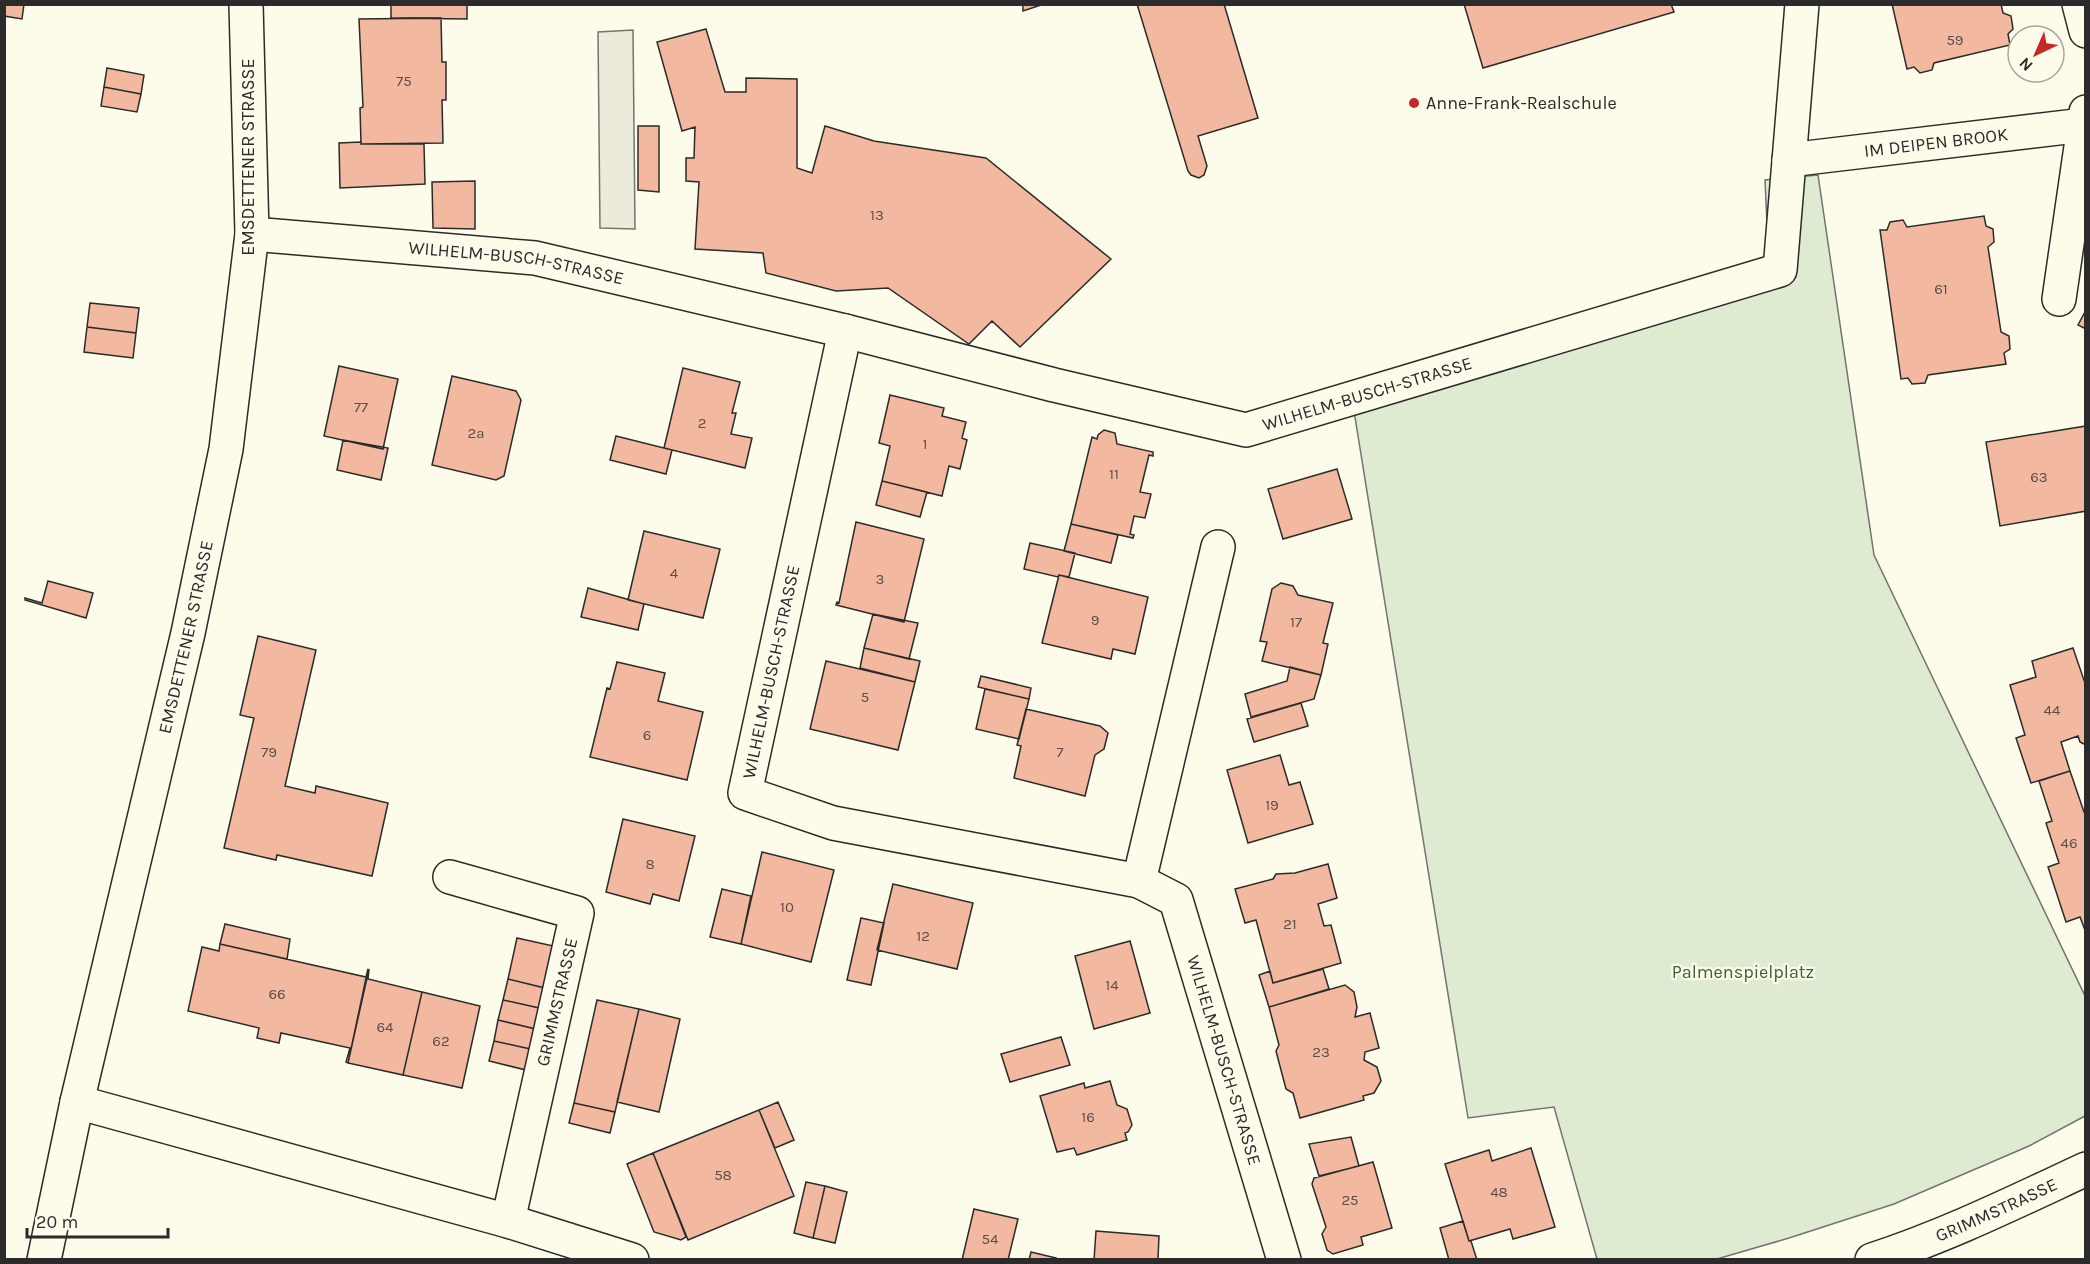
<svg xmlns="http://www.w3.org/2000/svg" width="2090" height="1264" font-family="Karla,sans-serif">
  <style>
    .green { fill: #deebd1; stroke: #74746e; stroke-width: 1.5 }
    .parking { fill: #eceadb; stroke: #74746e; stroke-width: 1.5 }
    .building { fill: #f2b8a0; stroke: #2b2b2b; stroke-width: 1.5 }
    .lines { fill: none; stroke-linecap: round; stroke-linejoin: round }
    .street-casing { stroke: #2b2b2b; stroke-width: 36 }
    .secondary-casing { stroke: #2b2b2b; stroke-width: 36 }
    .street { stroke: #fdfbea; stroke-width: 33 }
    .secondary { stroke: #fdfbea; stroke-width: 33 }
    .poi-dot { fill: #c62828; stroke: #fdfbea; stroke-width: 2 }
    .labels { text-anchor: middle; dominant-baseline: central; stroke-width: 4.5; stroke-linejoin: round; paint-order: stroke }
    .number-label { font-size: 15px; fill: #5d4e48 }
    .poi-label { font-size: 18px; fill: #2b2b2b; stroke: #fdfbea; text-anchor: start }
    .street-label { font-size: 18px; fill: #2b2b2b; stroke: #fdfbea }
    .park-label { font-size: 18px; fill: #34623c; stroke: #fdfbea }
  </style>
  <rect width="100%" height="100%" fill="#fdfbea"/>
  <path class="green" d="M1818,175l56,380 211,441v120l-56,30 -135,58 -105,34 -72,21h-120l-43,-152 -86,11 -114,-707 416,-122 -5,-109z"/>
  <path class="parking" d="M633,30l2,199 -35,-1 -2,-196z"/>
  <path class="building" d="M4,4h20l-2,15 -18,-3z
    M391,4h76v15l-76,-1z
    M1023,4h21l-21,7z
    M1137,4h87l34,114 -60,18 9,30 -3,9 -5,3 -8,-3 -3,-4z
    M1464,4h207l3,8 -191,56z
    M1892,4h109l2,9 8,3 2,13 -5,5 2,11 -76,18 -2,7 -12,3 -6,-6 -7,2z
    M441,18l1,44h4v38h-4l1,43 -82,1 -1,-36 3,-1 -4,-88z
    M706,29l19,63h21v-14l51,1v89l15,5 13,-47 49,15 112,17 125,101 -91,88 -28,-26 -23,23 -81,-56 -52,3 -70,-18 -3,-20 -68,-4 4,-67 -13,-1v-23h8l1,-31 -13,4 -25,-89z
    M107,68l37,7 -3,19 -37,-7z
    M104,87l37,7 -4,18 -36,-6z
    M638,126h21v66l-21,-2z
    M361,142v2h63l1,40 -85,4 -1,-45z
    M475,181v48l-42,-1 -1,-46z
    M1984,216l2,10 7,3 1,13 -6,5 13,85 8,4 1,13 -6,4 2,11 -78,11 -3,8 -13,1 -4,-6 -7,1 -21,-149h7l3,-8 13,-2 4,7z
    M90,303l49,5 -3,25 -49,-6z
    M2086,310v19l-8,-4z
    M87,327l49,6 -3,25 -49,-6z
    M339,366l59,13 -15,70 -59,-13z
    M683,368l57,14 -8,31h4l-5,21 21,4 -7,30 -81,-20z
    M452,376l64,15 5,9 -17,76 -8,4 -64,-15z
    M890,395l54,13 -2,8 24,6 -4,16 5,2 -7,29 -11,-3 -7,30 -60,-15 8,-35 -11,-3z
    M2086,426v85l-86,15 -14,-84z
    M1104,430l11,3 2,11 36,8v4l-4,-1 -9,37 11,2 -6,24 -11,-2 -4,18 4,1 -1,3 -62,-14 21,-87 5,2 1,-4z
    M616,436l56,14 -6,24 -56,-14z
    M343,440l45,8 -7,32 -44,-10z
    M1337,469l15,50 -69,20 -15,-50z
    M882,481l45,11 -7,25 -44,-12z
    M856,522l68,17 -20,83 -68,-17 1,-3 2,1z
    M1071,524l47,11 -7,28 -47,-12z
    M644,531l76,18 -17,69 -75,-18z
    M1030,543l45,10 -6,24 -10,-2 -1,2 -34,-8z
    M1059,575l89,22 -13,57 -22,-5 -2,10 -69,-16z
    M48,581l45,12 -7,25 -61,-18v-2l17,5z
    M1281,583l12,3 5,9 35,8 -10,40 5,1 -7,31 -59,-14 5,-19 -7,-1 12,-52z
    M588,588l56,16 -6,26 -57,-13z
    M873,614l45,9 -9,36 -45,-11z
    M258,636l58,14 -31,136 30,7 1,-7 72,17 -16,73 -95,-21 -1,5 -52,-12 30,-130 -14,-3z
    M864,648l56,13 -5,21 -55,-14z
    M2073,648l13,38v59l-6,-3 -2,-6 -17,6 9,29 -39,12 -15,-45 9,-3 -15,-50 26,-8 -4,-16z
    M826,661l89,21 -17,68 -88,-21z
    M617,662l48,11 -7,28 45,11 -16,68 -97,-23 17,-69 3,1z
    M1290,667l31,8 -7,24 -63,18 -6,-23 42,-13z
    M981,676l50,12 -2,11 -51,-12z
    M985,689l44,10 -10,40 -43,-10z
    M1301,703l7,23 -54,16 -7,-23z
    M1026,709l74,17 8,7 -4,16 -9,6 -10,41 -71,-18 7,-32 -4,-1z
    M1280,755l9,30 11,-3 13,42 -65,19 -21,-73z
    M2070,771l14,41h2v121l-6,-16 -14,5 -18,-55 11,-4 -13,-40 6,-2 -13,-40z
    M623,819l72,17 -16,65 -26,-7 -3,10 -44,-12z
    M762,852l72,18 -23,92 -70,-18z
    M1328,864l9,34 -19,6 6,22 7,-1 10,38 -68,20 -17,-63 -11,3 -10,-34 38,-10 3,-5 19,-1z
    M893,884l80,19 -16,66 -80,-19z
    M722,889l29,7 -10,48 -31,-7z
    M861,918l23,5 -13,62 -24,-5z
    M225,924l65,15 -3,20 -67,-15z
    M517,938l41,9 -9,42 -41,-10z
    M1130,941l20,72 -56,16 -19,-73z
    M220,944l146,33 2,-8 -20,94 -2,-1 4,-14 -69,-15 -2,10 -22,-5 2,-10 -71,-17 14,-64 17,4z
    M369,969l-1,10 54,13 -19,83 -55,-12z
    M1323,969l6,20 -60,18 -10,-32 11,-4 3,12z
    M508,979l41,10 -5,20 -41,-9z
    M1345,985l9,7 3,15 -2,10 15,-4 9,35 -14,4 -1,8 13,7 4,14 -7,12 -11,3 1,4 -64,18 -7,-25 -7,-4 -10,-38 3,-6 -10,-38z
    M422,992l58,14 -18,82 -59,-13z
    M503,1000l41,9 -4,21 -42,-10z
    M597,1000l42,9 -24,103 -41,-9z
    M639,1009l41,10 -21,93 -42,-10z
    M498,1020l42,10 -5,20 -41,-9z
    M1061,1037l9,28 -60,17 -9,-28z
    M494,1041l41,9 -5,21 -41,-10z
    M1110,1081l7,24 10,4 5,16 -4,7 -3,1 2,7 -50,15 -3,-7 -17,4 -17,-56 44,-13 1,5z
    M778,1102l16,38 -19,8 -16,-38z
    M574,1103l41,9 -5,21 -41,-10z
    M759,1110l35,86 -106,44 -35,-87z
    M1351,1137l8,29 -40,10 -10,-32z
    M1531,1148l24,79 -42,12 -3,-10 -41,12 -24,-77 44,-14 3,11z
    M653,1153l33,84 -5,3 -27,-8 -27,-68z
    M1373,1162l19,66 -31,9 2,8 -30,9 -6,-4 -5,-16 4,-7 -14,-43 2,-6z
    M806,1182l19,4 -12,52 -19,-5z
    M825,1186l22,6 -12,51 -22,-5z
    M974,1209l44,10 -10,41h-46z
    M1463,1221l6,20h2l6,19h-28l-9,-32z
    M1096,1231l63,5 -1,23 1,1h-65z
    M1031,1252l25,6 -1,2h-26z"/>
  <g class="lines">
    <g class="street-casing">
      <g id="street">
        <path d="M2079,4l7,27"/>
        <path id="s1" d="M1789,160l295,-35"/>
        <path id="s2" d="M252,234l283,24 310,73 209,54 192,45 534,-160 22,-266"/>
        <path d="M2059,299l27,-187"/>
        <path id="s3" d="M845,331l-100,462 88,30 306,58 37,19 108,360"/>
        <path d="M450,877l127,36 -69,308"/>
        <path d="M1139,881l79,-334"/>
        <path d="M77,1102l431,119 124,39"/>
        <path id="s4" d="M1872,1260c74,-24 143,-58 214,-91"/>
      </g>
    </g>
    <g class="secondary-casing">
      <g id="secondary">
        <path id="s5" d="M44,1260l33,-158 111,-469 38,-184 26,-215 -6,-230"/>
      </g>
    </g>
    <use href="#street" class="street"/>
    <use href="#secondary" class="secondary"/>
  </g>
  <circle class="poi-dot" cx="1414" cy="103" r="6"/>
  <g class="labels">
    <g class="number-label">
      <text x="1955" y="40">59</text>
      <text x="404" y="81">75</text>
      <text x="877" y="215">13</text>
      <text x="1941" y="289">61</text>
      <text x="361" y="407">77</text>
      <text x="702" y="423">2</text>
      <text x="476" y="433">2a</text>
      <text x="925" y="444">1</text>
      <text x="1114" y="474">11</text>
      <text x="2039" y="477">63</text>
      <text x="674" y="573">4</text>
      <text x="880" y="579">3</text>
      <text x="1095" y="620">9</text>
      <text x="1296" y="622">17</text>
      <text x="865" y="697">5</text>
      <text x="2052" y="710">44</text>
      <text x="647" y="735">6</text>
      <text x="269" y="752">79</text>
      <text x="1060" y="752">7</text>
      <text x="1272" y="805">19</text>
      <text x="2069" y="843">46</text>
      <text x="650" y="864">8</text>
      <text x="787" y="907">10</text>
      <text x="1290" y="924">21</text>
      <text x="923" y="936">12</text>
      <text x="1112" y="985">14</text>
      <text x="277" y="994">66</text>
      <text x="385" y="1027">64</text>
      <text x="441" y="1041">62</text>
      <text x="1321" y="1052">23</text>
      <text x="1088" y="1117">16</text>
      <text x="723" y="1175">58</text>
      <text x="1499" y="1192">48</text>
      <text x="1350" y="1200">25</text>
      <text x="990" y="1239">54</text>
    </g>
    <g class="poi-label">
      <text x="1426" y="103">Anne-Frank-Realschule</text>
    </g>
    <g class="street-label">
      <text stroke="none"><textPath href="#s1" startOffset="148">IM DEIPEN BROOK</textPath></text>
      <text transform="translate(248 157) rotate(-90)">EMSDETTENER STRASSE</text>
      <text stroke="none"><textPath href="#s2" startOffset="266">WILHELM-BUSCH-STRASSE</textPath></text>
      <text stroke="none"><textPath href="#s2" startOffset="1142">WILHELM-BUSCH-STRASSE</textPath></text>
      <text stroke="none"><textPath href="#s5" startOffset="639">EMSDETTENER STRASSE</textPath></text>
      <text transform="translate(771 672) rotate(-78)">WILHELM-BUSCH-STRASSE</text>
      <text transform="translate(557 1002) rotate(-77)">GRIMMSTRASSE</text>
      <text stroke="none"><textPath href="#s3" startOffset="1086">WILHELM-BUSCH-STRASSE</textPath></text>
      <text stroke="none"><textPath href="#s4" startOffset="134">GRIMMSTRASSE</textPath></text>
    </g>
    <g class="park-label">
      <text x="1743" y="972">Palmenspielplatz</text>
    </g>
  </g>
  <rect width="2090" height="1264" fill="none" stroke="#2b2b2b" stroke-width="12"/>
  <g transform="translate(2036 54) rotate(224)"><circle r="28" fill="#fdfbea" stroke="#a9a89e" stroke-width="1.5"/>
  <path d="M0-4.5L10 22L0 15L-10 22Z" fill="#c62828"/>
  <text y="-9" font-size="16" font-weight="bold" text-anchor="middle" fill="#2b2b2b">N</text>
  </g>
  <path d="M27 1228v9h141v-9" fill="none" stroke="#2b2b2b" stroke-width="3"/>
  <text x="36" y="1228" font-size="18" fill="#2b2b2b" stroke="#fdfbea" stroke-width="4.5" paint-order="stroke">20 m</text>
</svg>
